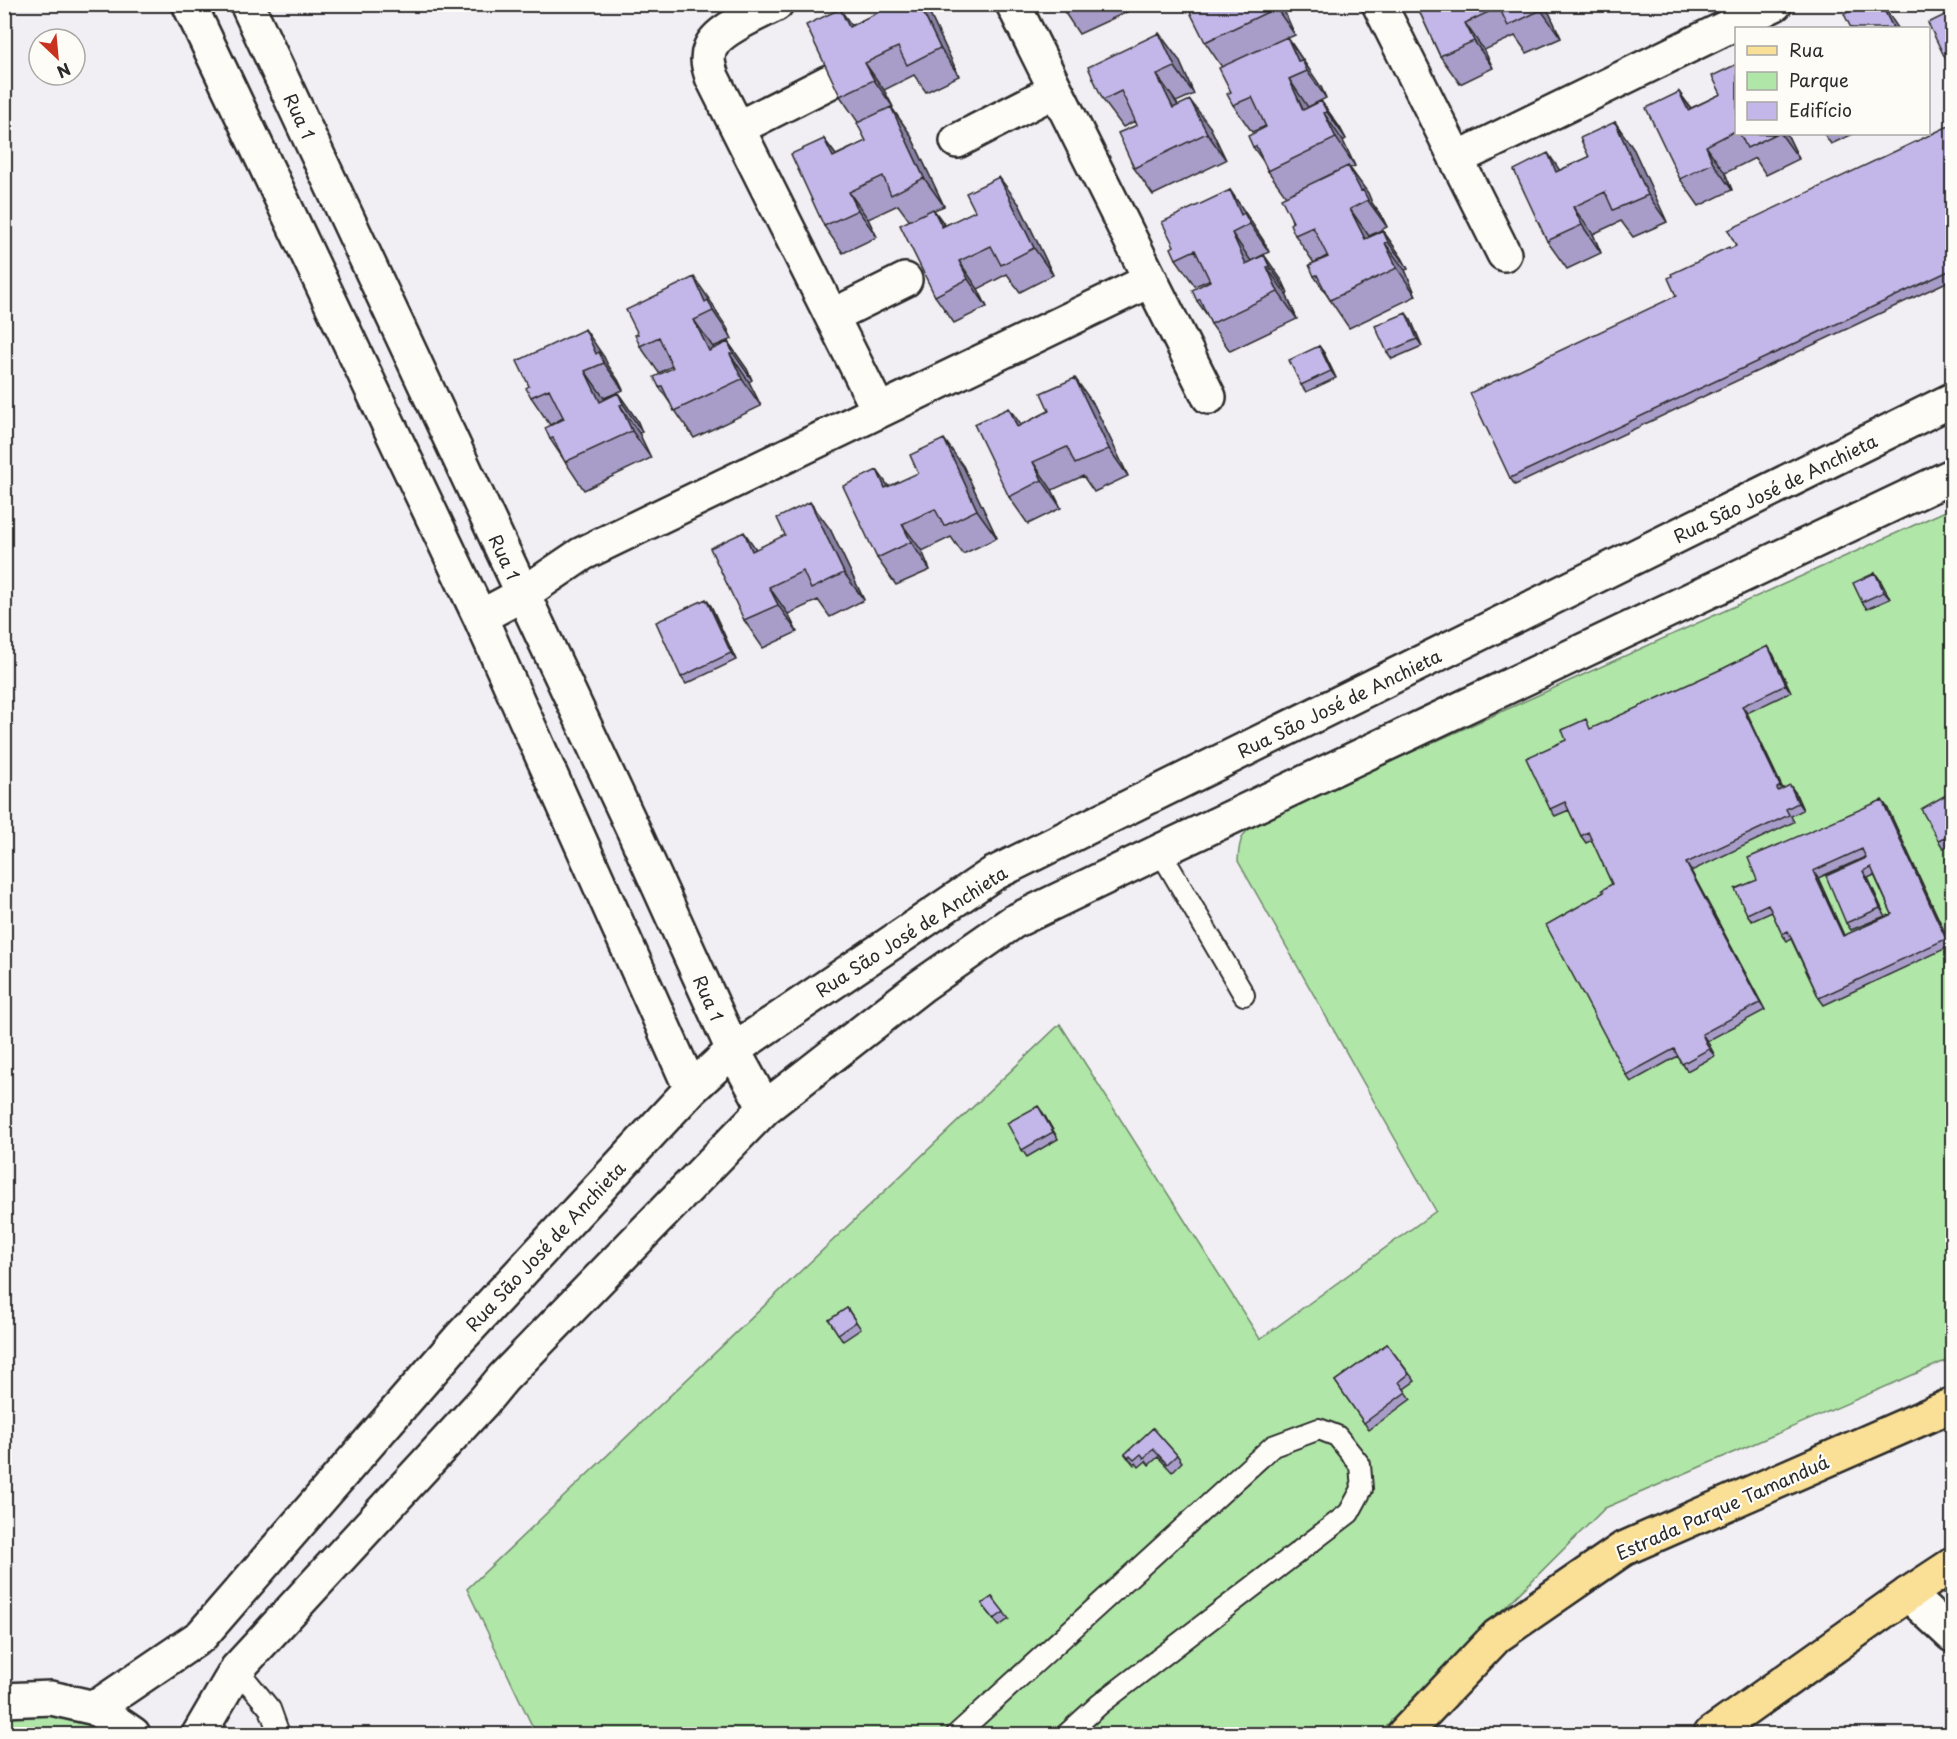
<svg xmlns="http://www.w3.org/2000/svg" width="1957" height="1739" font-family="'Playpen Sans',sans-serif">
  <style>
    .green { fill: #b0e6a8; stroke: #6e886a; stroke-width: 1.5 }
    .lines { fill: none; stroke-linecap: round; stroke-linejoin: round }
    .lane-casing { stroke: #2b2b2b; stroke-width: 24 }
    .street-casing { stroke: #2b2b2b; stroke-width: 38 }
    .secondary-casing { stroke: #2b2b2b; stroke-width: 38 }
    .primary-casing { stroke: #2b2b2b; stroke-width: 38 }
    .lane { stroke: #fdfcf7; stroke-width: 20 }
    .street { stroke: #fdfcf7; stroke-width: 33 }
    .secondary { stroke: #fdfcf7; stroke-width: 33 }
    .primary { stroke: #fadf96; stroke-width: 33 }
    .wall { fill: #a79dc8; stroke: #2b2b2b; stroke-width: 1.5; fill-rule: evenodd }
    .shaded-wall { fill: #8880a2; stroke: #2b2b2b; stroke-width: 1.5 }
    .building { fill: #c2b7e8; stroke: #2b2b2b; stroke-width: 1.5; fill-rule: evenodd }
    .labels { text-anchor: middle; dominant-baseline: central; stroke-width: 4.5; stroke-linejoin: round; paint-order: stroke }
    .street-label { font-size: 18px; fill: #2b2b2b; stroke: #fdfcf7 }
  </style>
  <rect width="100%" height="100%" fill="#f1eef4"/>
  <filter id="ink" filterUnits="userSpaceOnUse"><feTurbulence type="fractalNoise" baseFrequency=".0167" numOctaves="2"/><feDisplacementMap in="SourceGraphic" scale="12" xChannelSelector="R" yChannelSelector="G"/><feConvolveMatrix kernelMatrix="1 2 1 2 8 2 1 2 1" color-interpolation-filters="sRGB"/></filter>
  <g filter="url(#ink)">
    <path class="green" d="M1952,508v850l-347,150 -227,226h-842l-69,-145 593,-565 200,315 176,-128 -198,-350c1,-25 5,-30 26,-42z
      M49,1708l45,12 19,14h-108l-1,-21z"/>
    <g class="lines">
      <g class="lane-casing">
        <path id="lane" d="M1160,851l84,144
          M237,1669l33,40 9,25
          M957,1734l316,-288 46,-17 18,7 23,29 2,24 -13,24 -249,191 -33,30"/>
      </g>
      <g class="street-casing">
        <path id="street" d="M189,4l291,613 211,472
          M247,4l386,825 100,221 32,58
          M776,4c-18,10 -59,25 -66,45 -4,10 -1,18 2,28l167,334
          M1013,4l196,393
          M1379,4l125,250
          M738,128l91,-46
          M957,141l99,-51
          M1456,159l319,-155
          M832,316l73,-36
          M480,617l43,-23 59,-40 569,-274
          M1908,1594l44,41
          M95,1708l106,-72 258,-297 232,-250 42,-39 260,-176 959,-474
          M199,1734l38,-65 247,-268 19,-23 262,-270 156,-122 92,-64 147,-71 792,-375"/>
      </g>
      <g class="secondary-casing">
        <path id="secondary" d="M4,1700l47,-2 44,10 38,26"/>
      </g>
      <g class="primary-casing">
        <path id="primary" d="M1404,1734l93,-98 126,-87 329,-144
          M1711,1734l197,-140 44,-29"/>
      </g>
      <use href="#lane" class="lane"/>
      <use href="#street" class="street"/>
      <use href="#secondary" class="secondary"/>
      <use href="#primary" class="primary"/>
    </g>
    <path class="wall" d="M878,4h47l34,72 -33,16 -12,-17 -30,15 9,17 -1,1 18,26 34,72 -10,4 11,15 74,-21 34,71 -33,17 -13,-18 -29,15 9,18 -33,16 -19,-27 -26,-76 -11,-15 -30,14 9,18 -34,16 -19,-27v-87l12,16 30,-14 -8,-19 -18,-26 12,-71 29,-14z
      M1059,4h85l-65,30z
      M1281,4l14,31 -7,3 33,49 5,11 -18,9 13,-6 19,27 6,11 -3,2 12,25 -5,2 18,25 4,10 10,14 5,10 -18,9v1l14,-6 19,27 6,11 -3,1 11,26 -67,32 -35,-52 13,-20 -13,7 -19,-28 -9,-39 -18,-25 -5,-10 -10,-14 13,-20v-1l-14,6 -19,-27 -2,-13 -9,-25 -17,-25z
      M1416,4h129l16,34 -34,15 -12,-17 -31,14 9,18 -33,16 -20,-28z
      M1179,60l15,34 -18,8 2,4 32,21 16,33 -73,35 -19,-27 3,-43 -2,-4 -12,6 -20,-27z
      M1737,64v70h50l12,25 -33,16 -11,-17 -30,15 7,17 -33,16 -19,-27 -1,-87 12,16 30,-14z
      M1615,122l19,28 33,72 -34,15 -12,-16 -28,13 8,19 -34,16 -20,-28 13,-71 29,-13z
      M1953,124v155l-438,206 -5,-7 166,-182 54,-47z
      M1824,134h29l-22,10z
      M1230,190l33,50 6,12 -18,9 13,-6 19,27 5,11 -2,1 11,25 -67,32 -19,-27 -4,-9 -10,-14 13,-20 -1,-1 -14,6 -19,-27 -2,-13z
      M713,305l4,8 10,15 5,11 -19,8 1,2 14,-7 19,27 5,11 -3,2 12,24 -67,32 -35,-51 14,-19 -1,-2 -13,7 -19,-27 -2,-12z
      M1411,320l11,26 -30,13 -5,-7z
      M1319,346l5,7 12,25 -30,14 -5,-7z
      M604,357l3,8 11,15 5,10 -19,8v2l14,-7 19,27 5,12 -3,1 12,25 -67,32 -34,-51 14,-20 -1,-1 -13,7 -19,-28z
      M1094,405l34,71 -34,16 -11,-16 -31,14 9,18 -33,16 -19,-27 12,-72 28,-14z
      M963,466l34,72 -34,16 -12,-17 -29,14 8,19 -34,15 -19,-27 12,-71z
      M830,529l34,71 -34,17 -12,-17 -30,14 9,18 -34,16 -19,-28 12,-71z
      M1875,573l5,7 10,19 -23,10 -5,-7z
      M711,606l25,54 -50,24 -5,-7z
      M1773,654l18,38 -44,21 35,76 13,3 8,18 -12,6 3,6 -103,49 74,139 -58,31 8,15 -28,15 -9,-15 -47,26 -5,-7 -22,-183 8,-8 -20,-44 -6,3 -5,-7 -12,-26 -14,6 -5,-7 42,-80z
      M1953,791l-4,54 -6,3 -5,-8z
      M1887,807l64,139 -127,59 -5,-7 -28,-59 -4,2 -5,-7 -10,-22 -20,9 -5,-7 10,-34zM1866,857v1l-20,65 5,7 34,-14 -17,-38 6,-3 18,39 -48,22 -26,-58z
      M1043,1113l15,26 -31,18 -5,-7z
      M847,1308l14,21 -18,12 -14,-21z
      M1387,1344l28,37 -11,8 7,10 -42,31 -34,-49z
      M1153,1428l24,27 5,7 -10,10 -14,-15 -9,8 -3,-4 -7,6 -3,-4 -2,2 -9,-11z
      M992,1597l17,22 -10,7 -17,-22z"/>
    <path class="shaded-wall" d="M919,4h6l34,72 -19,-28z
      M1275,4h6l14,31 -19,-27z
      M1539,4h6l16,34 -20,-28z
      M1881,4h1l16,24h-5z
      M840,9l19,27 -10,-9z
      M1465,23l19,27 9,18 -19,-27z
      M1159,33l20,27 15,34 -19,-27z
      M1287,37l34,50 5,11 -19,-27 -9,-10z
      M865,63l19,27 9,17 -19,-27z
      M1157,75l19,27 16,34 -19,-28z
      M1289,79l19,28 14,30 -19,-27z
      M1679,92l19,27 -10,-9z
      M1190,100l20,27 16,33 -19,-27z
      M1321,101l19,27 6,11 -19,-27z
      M891,107l19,27 34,72 -20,-28z
      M1324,113l19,28 12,25 -19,-28z
      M1615,122l19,28 33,72 -19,-27z
      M1781,134h6l12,25z
      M824,139l20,27 -11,-9z
      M1706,146l19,27 7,17 -19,-27z
      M1548,153l19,28 -11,-9z
      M1348,166l20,27 4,10 10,14 5,10 -26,-36z
      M999,177l20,27 34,71 -19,-27z
      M1230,190l33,50 6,12 -19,-28 -9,-9z
      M849,192l19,27 9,18 -19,-27z
      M1573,207l20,27 8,19 -19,-28z
      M933,209l19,27 -10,-9z
      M1350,209l19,27 15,30 -19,-27z
      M1383,231l19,27 6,11 -20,-27z
      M1232,233l19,28 15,30 -20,-27z
      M1385,243l20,27 11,26 -19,-28z
      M1264,255l19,27 5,11 -19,-27z
      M959,261l19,28 9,18 -19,-28z
      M1267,267l19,27 11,25 -19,-27z
      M694,277l19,28 4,8 10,15 5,11 -19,-28 -8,-9z
      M1406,313l5,7 11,26 -5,-7z
      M694,320l19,27 15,31 -19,-27z
      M585,329l19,28 4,8 10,15 5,10 -19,-27 -8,-9z
      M728,342l19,27 5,11 -19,-27z
      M1319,346l5,7 12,25 -5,-7z
      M730,354l19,28 12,24 -19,-27z
      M585,371l19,27 15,31 -19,-27z
      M1075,378l19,27 34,71 -19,-27z
      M618,393l19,27 5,12 -19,-28z
      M620,405l19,28 12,25 -19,-27z
      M1009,408l19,27 -11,-8z
      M944,439l19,27 34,72 -20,-28z
      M1033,462l19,28 9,18 -19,-28z
      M877,470l19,27 -11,-9z
      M810,502l20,27 34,71 -20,-27z
      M902,524l20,27 8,19 -19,-28z
      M744,532l19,27 -11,-8z
      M1875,573l5,7 10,19 -6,-7z
      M769,587l19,27 9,18 -19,-27z
      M706,599l5,7 25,54 -5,-7z
      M1768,646l5,8 18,38 -5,-7z
      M1742,706l5,7 38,80 -5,-7z
      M1790,785l5,7 8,18 -5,-7z
      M1882,800l5,7 64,139 -5,-7z
      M1686,863l5,8 74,139 -5,-7z
      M1813,871l5,7 30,66 -5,-8z
      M1863,871l5,7 17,38 -5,-8z
      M1702,1034l5,7 8,15 -6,-7z
      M1038,1106l5,7 15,26 -5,-7z"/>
    <path class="building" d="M878,4h41l21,44 -33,17 -9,-18 -33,16 9,17 -34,16 -34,-71 34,-16 9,18 32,-16z
      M1197,4h78l1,4 -71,34 -17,-34z
      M1416,4h123l2,6 -33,16 -9,-19 -34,16 9,18 -34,15z
      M1864,4h17l12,24h-42l-7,-14z
      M1953,11v63l-25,-51z
      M1159,33l16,34 -18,8 16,33 17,-8 17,33 -73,35 -16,-35 19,-8 -4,-9 -12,-25 -18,9 -15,-33z
      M1287,37l11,24 4,-1 5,11 -18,8 14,31 18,-9 6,11 -3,1 12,25 -68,33 -12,-25 -3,1 -5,-11 18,-9 -14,-30 -19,8 -6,-11 4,-2 -12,-24z
      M1737,64v66l-31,16 7,17 -33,16 -34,-71 33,-16 9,18 33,-16 -9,-18z
      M891,107l33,71 -33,17 -8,-19 -34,16 9,18 -34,16 -33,-72 33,-15 9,18 33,-16 -9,-18z
      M1615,122l33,73 -35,15 -8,-18 -32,15 9,18 -35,16 -33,-71 34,-17 8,19 33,-15 -9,-19z
      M1953,124v145l-443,209 -40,-85 206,-97 -8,-18 4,-2 -1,-2 58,-27 1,2 6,-3 -8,-16z
      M1740,134h36l-29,14z
      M1348,166l13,25 2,-1 5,10 -18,9 15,30 18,-8 5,11 -3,1 12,25 -67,32 -13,-25 -3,1 -5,-11 19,-8 -15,-30 -18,8 -5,-11 3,-2 -12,-24z
      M999,177l35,71 -33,17 -10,-19 -32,15 9,18 -33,17 -35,-71 33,-16 9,18 33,-16 -9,-18z
      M1230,190l11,25 3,-2 6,11 -18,9 14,31 18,-9 5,11 -2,1 11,25 -67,32 -11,-25 -3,2 -5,-11 18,-9 -15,-31 -19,9 -5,-11 3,-2 -12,-24z
      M694,277l11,25 3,-2 5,11 -19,9 15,31 19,-9 5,11 -3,1 12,25 -68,32 -12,-25 -3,1 -5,-10 19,-9 -14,-31 -19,9 -5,-11 3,-1 -12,-24z
      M1406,313l11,26 -30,13 -12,-26z
      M585,329l11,25 3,-2 5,11 -19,8 15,31 18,-9 5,11 -3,1 12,26 -67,31 -12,-24 -3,1 -5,-11 19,-9 -15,-30 -18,8 -5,-9 3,-2 -12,-25z
      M1319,346l12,25 -30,14 -12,-25z
      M1075,378l34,71 -34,15 -8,-17 -34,15 9,18 -33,17 -35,-73 35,-16 8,19 32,-16 -8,-18z
      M944,439l33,71 -33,16 -9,-17 -33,15 9,18 -34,16 -34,-72 34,-16 8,18 9,-4 24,-11 -8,-18z
      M810,502l34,71 -33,16 -8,-18 -34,16 9,18 -34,15 -34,-72 34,-16 8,19 33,-16 -8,-17z
      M1875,573l9,19 -22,10 -9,-19z
      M706,599l25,54 -50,24 -25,-55z
      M1768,646l18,39 -44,21 38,80 -3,2 1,3 12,-6 8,18 -12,6 3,6 -103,48 74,140 -58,31 7,15 -27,15 -8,-15 -48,26 -80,-150 58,-33 -2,-2 10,-6 -24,-52 -7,4 -16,-34 -15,7 -24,-51 40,-18 -4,-10 24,-11 4,10 134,-61z
      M1953,791v62l-8,-16 -7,3 -17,-31z
      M1882,800l64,139 -127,59 -31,-67 -6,3 -14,-30 -21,10 -12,-25 22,-9 -9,-22zM1862,849l4,9 -40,18 20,47 34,-15 -17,-37 8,-4 21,47 -49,22 -30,-65z
      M1038,1106l15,26 -31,18 -15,-27z
      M847,1308l9,14 -18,12 -9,-14z
      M1387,1344l22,30 -10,8 7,10 -42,31 -29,-42z
      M1153,1428l24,27 -10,9 -14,-15 -9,9 -3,-4 -7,6 -4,-4 -2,2 -3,-4z
      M992,1597l12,15 -10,7 -12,-15z"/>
  </g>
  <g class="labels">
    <g class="street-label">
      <text transform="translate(300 116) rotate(65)">Rua 1</text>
      <text transform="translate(1775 488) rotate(-26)">Rua São José de Anchieta</text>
      <text transform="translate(505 557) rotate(65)">Rua 1</text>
      <text transform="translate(1339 703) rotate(-26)">Rua São José de Anchieta</text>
      <text transform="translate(911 931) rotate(-33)">Rua São José de Anchieta</text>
      <text transform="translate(709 998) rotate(66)">Rua 1</text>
      <text transform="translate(545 1246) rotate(-47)">Rua São José de Anchieta</text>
      <text transform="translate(1722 1507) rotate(-24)">Estrada Parque Tamanduá</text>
    </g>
  </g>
  <rect width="1957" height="1739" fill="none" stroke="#fdfcf7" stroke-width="24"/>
  <rect x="12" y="12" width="1933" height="1715" fill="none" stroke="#2b2b2b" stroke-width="2" filter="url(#ink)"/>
  <rect x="1735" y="27" width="195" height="108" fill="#fdfcf7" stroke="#a9a8a5" stroke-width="1.5"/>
  <rect x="1747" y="46" width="30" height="9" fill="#fadf96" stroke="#a9a8a5" stroke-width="1.5"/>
  <text x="1789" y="57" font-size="18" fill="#2b2b2b">Rua</text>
  <rect x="1747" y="72" width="30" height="18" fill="#b0e6a8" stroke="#a9a8a5" stroke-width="1.5"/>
  <text x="1789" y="87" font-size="18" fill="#2b2b2b">Parque</text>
  <rect x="1747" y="102" width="30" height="18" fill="#c2b7e8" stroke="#a9a8a5" stroke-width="1.5"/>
  <text x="1789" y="117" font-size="18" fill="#2b2b2b">Edifício</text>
  <g transform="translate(57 57) rotate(154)"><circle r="28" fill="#fdfcf7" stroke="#a9a8a5" stroke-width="1.5"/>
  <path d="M0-4.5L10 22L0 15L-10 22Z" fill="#c8321e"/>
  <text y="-9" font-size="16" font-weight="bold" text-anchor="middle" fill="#2b2b2b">N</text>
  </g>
</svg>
